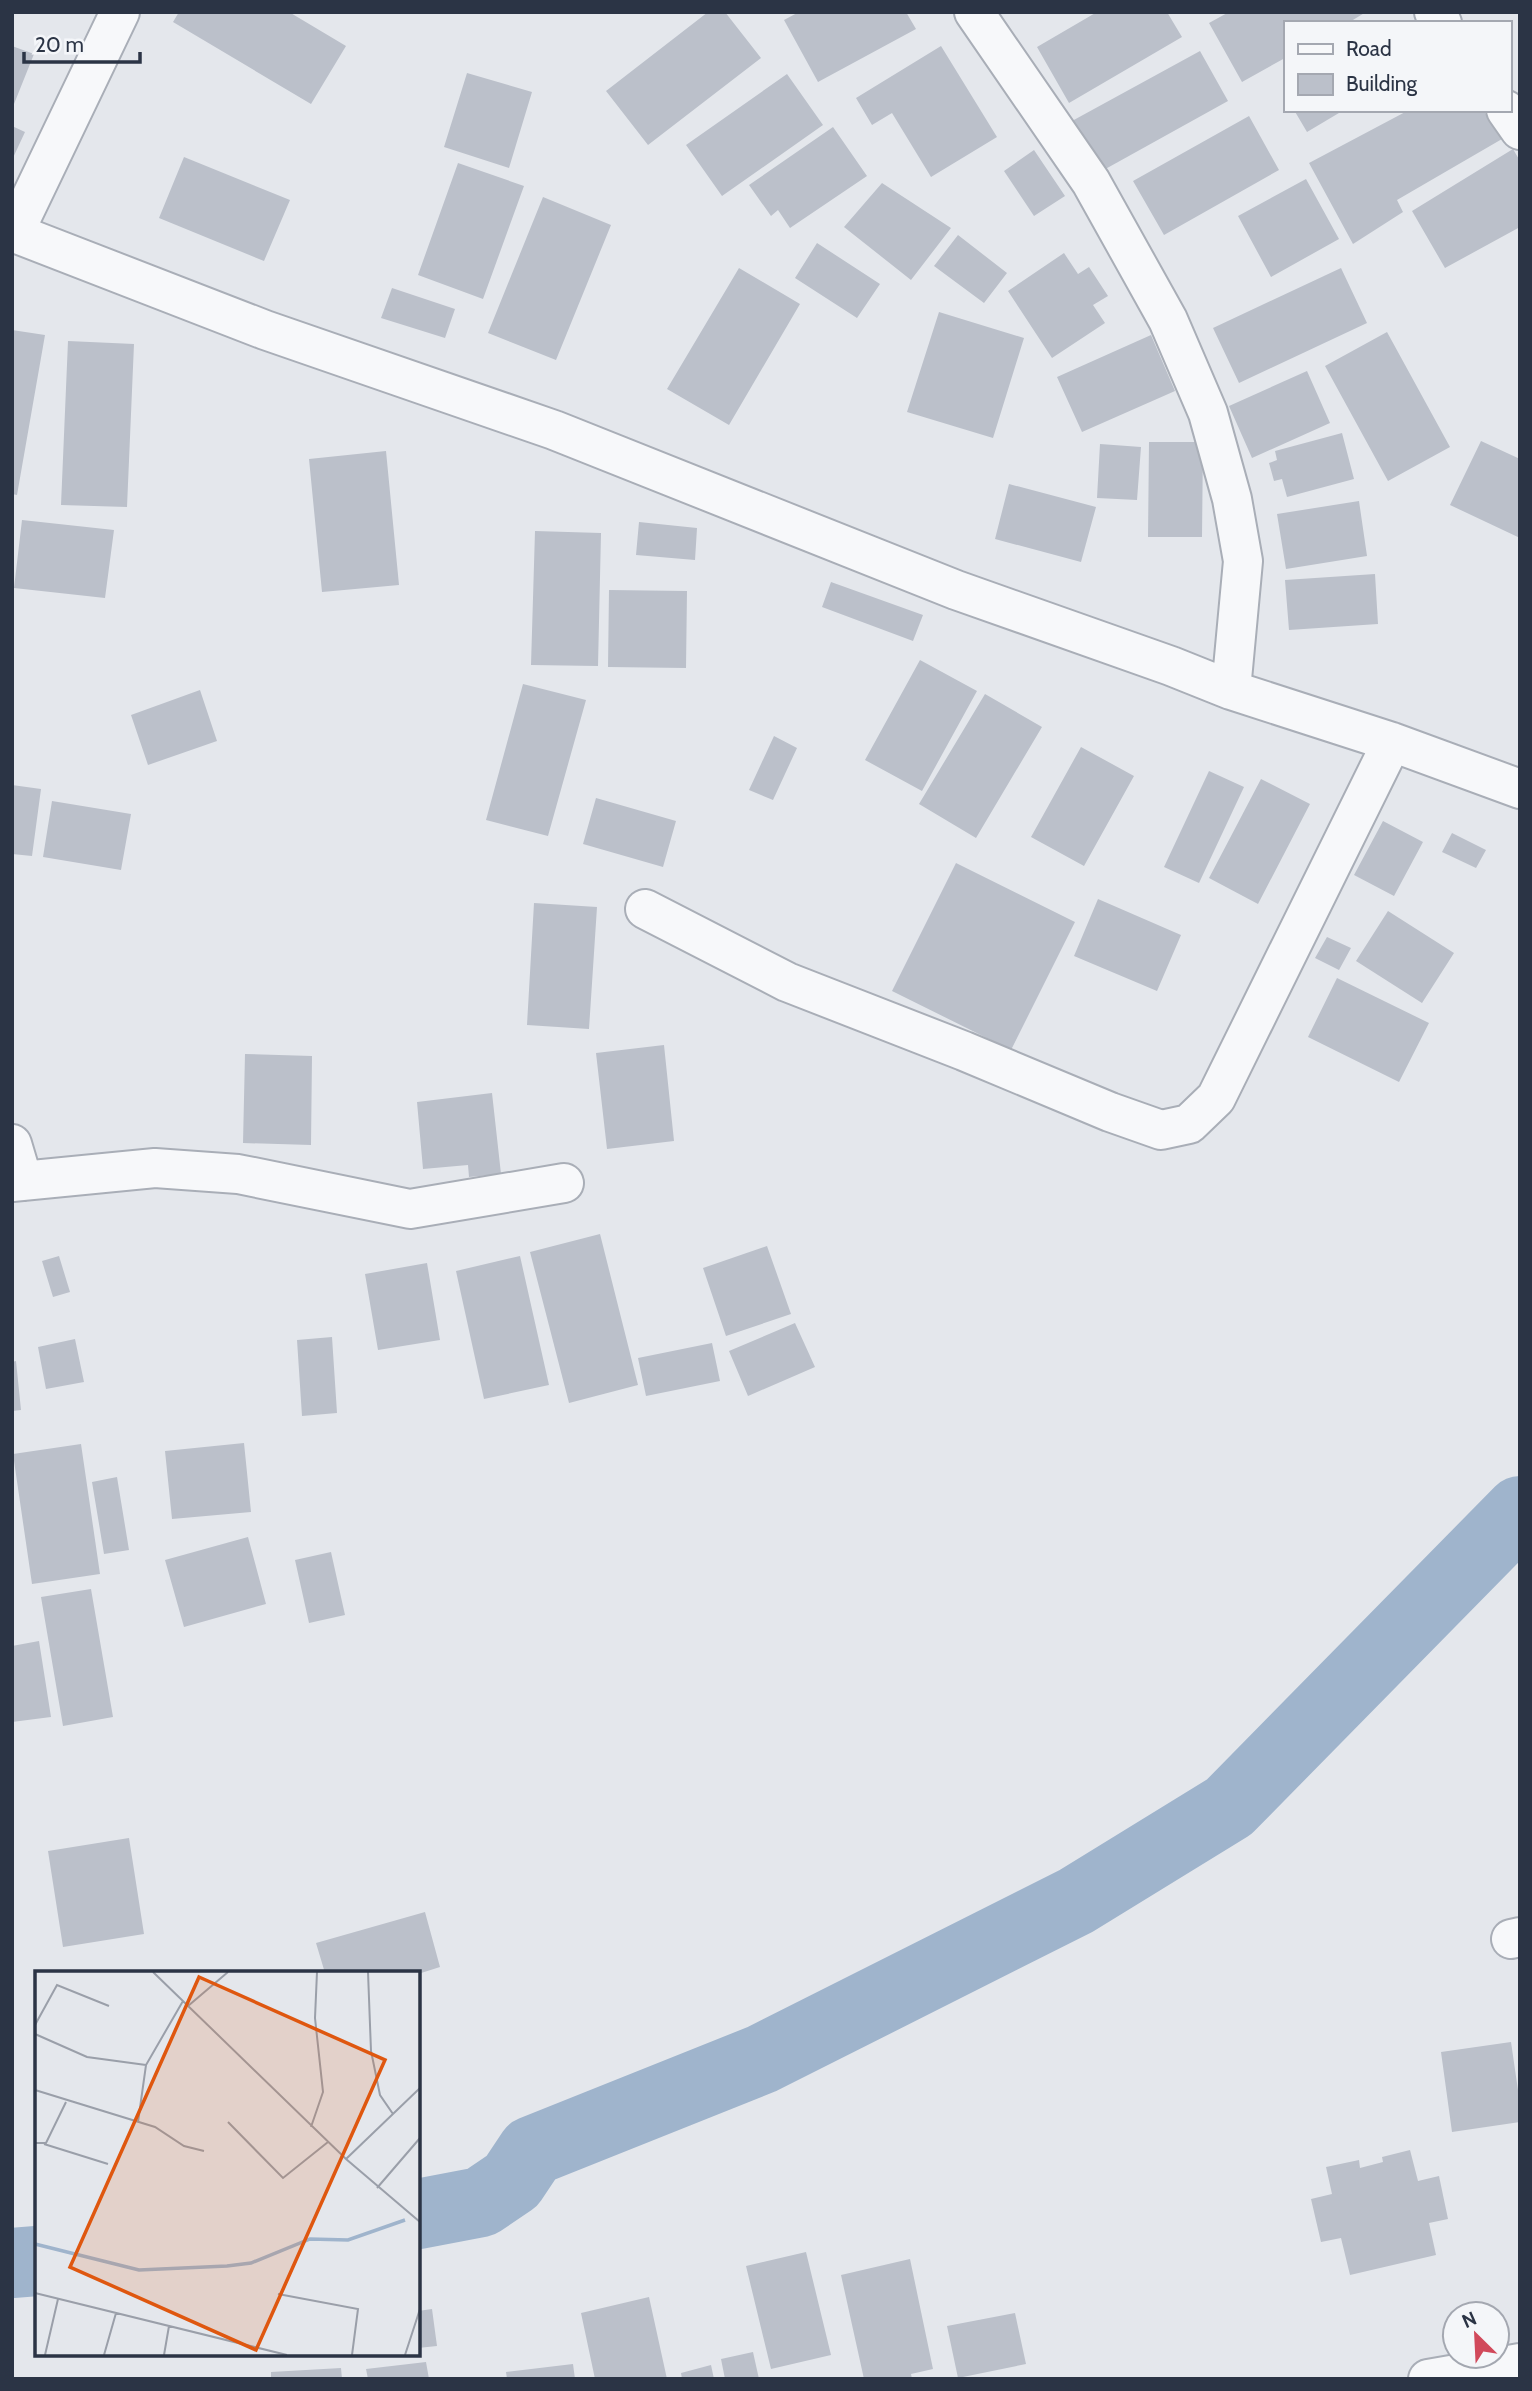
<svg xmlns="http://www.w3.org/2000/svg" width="1532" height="2391" font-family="Cabin,sans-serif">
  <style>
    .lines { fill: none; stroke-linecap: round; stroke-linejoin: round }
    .river { stroke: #9fb4cc; stroke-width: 70 }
    .building { fill: #bbc0ca }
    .street-casing { stroke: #a9aeb7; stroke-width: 42 }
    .street { stroke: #f7f8fa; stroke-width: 38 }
    .inset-river { fill: none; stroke: #9fb4cc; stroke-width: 3.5 }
    .inset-road { fill: none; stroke: #9a9fa9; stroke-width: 2 }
    .view { fill: #df570f; fill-opacity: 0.15; stroke: #df570f; stroke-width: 3.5 }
    .inset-edge { fill: none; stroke: #2b3445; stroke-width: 3.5 }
  </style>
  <rect width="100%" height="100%" fill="#e4e7ec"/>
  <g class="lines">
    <path class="river" d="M418,2214l63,-12 31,-21 20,-30 230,-92 314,-158 153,-94 291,-296
      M12,2263l25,-2"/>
  </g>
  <path class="building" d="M179,12h110l57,34 -35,58 -138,-82z
    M708,12h17l36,46 -113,87 -42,-54z
    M799,12h107l10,17 -98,53 -34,-62z
    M1097,12h70l15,25 -113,66 -32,-56z
    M1229,12h137l-18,11h-63v35l-43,24 -33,-59z
    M12,46l22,8 -22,55z
    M941,46l56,91 -66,40 -39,-64 -20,12 -16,-27z
    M1200,51l28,50 -128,71 -28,-51z
    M467,73l65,19 -23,76 -65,-21z
    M787,74l36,51 -101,71 -36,-51z
    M1294,110h50l-37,22z
    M1409,110h74l19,29 -105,61 6,12 -50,32 -44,-81z
    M1249,116l30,54 -115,65 -31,-54z
    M12,126l13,6 -13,28z
    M833,127l34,49 -77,52 -12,-18 -7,6 -22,-31z
    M1513,149l7,12v66l-75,41 -33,-57z
    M1034,150l31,46 -31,20 -30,-45z
    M184,157l106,43 -26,61 -105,-43z
    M458,163l66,23 -41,113 -65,-24z
    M1306,179l33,60 -68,38 -33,-61z
    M882,183l69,45 -40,52 -67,-53z
    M543,197l68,28 -55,135 -68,-27z
    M958,235l49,38 -23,30 -50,-37z
    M817,243l63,41 -23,34 -62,-40z
    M1064,253l14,21 11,-7 19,29 -15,9 12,18 -53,35 -44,-67z
    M739,268l61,36 -71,121 -62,-36z
    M1341,268l26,55 -128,60 -26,-55z
    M392,288l63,21 -10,29 -64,-20z
    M939,312l85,26 -31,100 -86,-26z
    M12,330l33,5 -28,160 -5,-1z
    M1387,332l63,115 -62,34 -63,-115z
    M1151,335l24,56 -93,41 -25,-55z
    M68,341l66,3 -7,163 -66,-2z
    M1307,371l23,52 -78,35 -23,-52z
    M1342,433l12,46 -67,18 -5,-18 -8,2 -5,-18 8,-3 -2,-9z
    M1481,441l39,18v79l-70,-33z
    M1149,442h54l-1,95h-54z
    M1100,444l41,3 -4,53 -40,-2z
    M386,451l13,134 -77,7 -13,-133z
    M1009,484l87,23 -15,55 -86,-23z
    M1359,501l8,55 -81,13 -9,-55z
    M22,520l92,10 -9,68 -91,-10z
    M639,522l58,6 -2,32 -59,-5z
    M535,531l66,2 -3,133 -67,-1z
    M1375,574l3,50 -89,6 -4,-50z
    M831,582l92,33 -10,26 -91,-34z
    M609,590l78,1 -1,77 -78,-1z
    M920,660l57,31 -55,100 -57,-31z
    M523,684l63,16 -38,136 -62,-16z
    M200,690l17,51 -69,24 -17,-50z
    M985,694l57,33 -66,111 -57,-34z
    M774,736l23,12 -24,52 -24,-10z
    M1081,747l53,29 -50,90 -53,-29z
    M1209,771l35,16 -45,96 -35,-16z
    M1261,779l49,25 -52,100 -49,-26z
    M12,785l29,4 -9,67 -20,-2z
    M596,798l80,23 -13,46 -80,-23z
    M52,801l79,13 -10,56 -78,-13z
    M1383,821l40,21 -29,54 -40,-21z
    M1452,833l34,17 -10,18 -34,-16z
    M956,863l119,59 -64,128 -119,-59z
    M1098,899l83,36 -24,56 -83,-35z
    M534,903l63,4 -8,122 -62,-4z
    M1388,911l66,42 -32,50 -66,-42z
    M1327,937l24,11 -12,22 -24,-12z
    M1337,978l92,45 -30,59 -91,-45z
    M664,1045l10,96 -67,8 -11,-96z
    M245,1054l67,2 -1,89 -68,-2z
    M492,1093l9,81 -32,3 -1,-12 -45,4 -6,-67z
    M600,1234l38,151 -69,18 -39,-151z
    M767,1246l24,68 -65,22 -23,-68z
    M59,1256l11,36 -17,5 -11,-36z
    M520,1256l29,129 -65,14 -28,-128z
    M427,1263l13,77 -62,10 -13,-76z
    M795,1323l20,44 -67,29 -19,-45z
    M332,1337l5,76 -35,3 -5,-76z
    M75,1339l9,43 -38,7 -8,-42z
    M712,1343l8,38 -74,15 -8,-38z
    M16,1361l5,49 -9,1v-49z
    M244,1443l7,69 -79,7 -7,-68z
    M81,1444l19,130 -68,10 -19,-130z
    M117,1477l12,73 -25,4 -12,-72z
    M248,1537l18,67 -82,23 -19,-67z
    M331,1552l14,63 -36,8 -14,-63z
    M91,1589l22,128 -50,9 -22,-129z
    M39,1641l12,76 -39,5v-76z
    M129,1838l15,96 -81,13 -15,-96z
    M425,1912l15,55 -22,7 -93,-1 -9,-30z
    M1511,2042l9,62v18l-68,10 -11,-80z
    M1410,2150l8,31 21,-5 9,43 -19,4 7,32 -86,20 -9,-37 -20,4 -10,-43 21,-5 -6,-27 33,-7 1,8 23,-6 -1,-5z
    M806,2252l25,103 -60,14 -25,-103z
    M910,2259l23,110 -22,5 1,5h-48l-23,-104z
    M649,2297l18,82h-72l-14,-66z
    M432,2309l5,37 -19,2v-37z
    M1015,2313l11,51 -68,14 -11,-52z
    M753,2352l6,27h-34l-4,-20z
    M426,2362l3,17h-61l-2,-10z
    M573,2364l2,15h-68l-1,-7z
    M711,2365l3,14h-32l-1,-6z
    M341,2368l1,11h-71v-7z"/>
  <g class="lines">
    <g class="street-casing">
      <path id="street" d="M974,12l117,170 77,138 40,93 24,86 11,62 -12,129
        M1434,12l8,11
        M1506,110l14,20
        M12,232l253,98 289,100 402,160 215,76 60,24 161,52 128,47
        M14,233l106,-221
        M645,909l142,73 177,69 146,61 51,18 28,-6 27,-26 176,-356
        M12,1144l11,37
        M12,1182l143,-14 83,6 172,35 154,-26
        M1511,1939l9,-2
        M1428,2379l92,-16"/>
    </g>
    <use href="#street" class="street"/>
  </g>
  <g transform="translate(35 1971)">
    <rect width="385" height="385" fill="#e4e7ec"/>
    <path class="inset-river" d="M0,273l104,26 88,-4 24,-3 59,-24 38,1 57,-20"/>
    <path class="inset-road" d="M118,1l193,187 74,63M333,1l3,79 9,44 13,19M153,35l40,-34M0,54l22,-40 52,21M0,63l52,23 59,8M0,119l120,37 29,19 20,5M103,151l8,-57 37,-64M193,151l55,56 45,-36M276,156l12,-35 -8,-74 2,-46M0,172h11l20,-41M9,173l64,20M311,188l74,-71M342,217l43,-50M0,322l252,62M243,323l80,15 -6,46M10,384l13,-56M69,384l12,-42M129,384l5,-29M370,384l15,-46"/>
    <path class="view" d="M164,6l186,83 -129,290 -186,-83z"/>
    <rect width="385" height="385" class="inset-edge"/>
  </g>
  <rect width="1532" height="2391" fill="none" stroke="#2b3445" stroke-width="28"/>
  <rect x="1284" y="21" width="228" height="91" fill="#f4f6f9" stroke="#a4a8b1" stroke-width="2"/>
  <rect x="1298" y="44" width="35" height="10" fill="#f7f8fa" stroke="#a4a8b1" stroke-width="2"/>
  <text x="1346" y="56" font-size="21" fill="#2b3445">Road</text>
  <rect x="1298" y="74" width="35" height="21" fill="#bbc0ca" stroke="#a4a8b1" stroke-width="2"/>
  <text x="1346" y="91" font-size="21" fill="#2b3445">Building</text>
  <g transform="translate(1476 2335) rotate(336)"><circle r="33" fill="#f4f6f9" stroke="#a4a8b1" stroke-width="2"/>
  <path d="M0-5L12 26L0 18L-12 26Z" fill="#d1495b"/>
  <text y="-10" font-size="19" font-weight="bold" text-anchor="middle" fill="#2b3445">N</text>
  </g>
  <path d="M24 52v10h116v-10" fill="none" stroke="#2b3445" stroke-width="3.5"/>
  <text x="35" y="52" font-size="21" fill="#2b3445" stroke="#f4f6f9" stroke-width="5" paint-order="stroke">20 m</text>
</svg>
